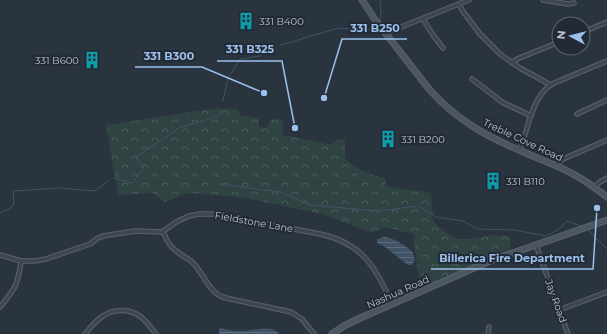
<svg xmlns="http://www.w3.org/2000/svg" width="607" height="334" font-family="Montserrat,sans-serif">
  <style>
    .forest { fill: url(#forest-crowns) }
    .water { fill: url(#water-rules) }
    .lines { fill: none; stroke-linecap: round; stroke-linejoin: round }
    .stream { stroke: #415366; stroke-width: 1 }
    .street-casing { stroke: #5b646d; stroke-width: 5.5 }
    .secondary-casing { stroke: #5b646d; stroke-width: 7 }
    .street { stroke: #3e4650; stroke-width: 3.5 }
    .secondary { stroke: #4c5562; stroke-width: 5 }
    .labels { text-anchor: middle; dominant-baseline: central; stroke-width: 4; stroke-linejoin: round; paint-order: stroke }
    .poi-label { font-size: 10px; fill: #bac1ca; stroke: #222b35; text-anchor: start }
    .street-label { font-size: 10px; fill: #bac1ca; stroke: #222b35 }
    .leader { fill: none; stroke: #9cc0ed; stroke-width: 1.5 }
    .callout-dot { fill: #9cc0ed; stroke: #222b35; stroke-width: 1.5 }
    .callout-label { font-size: 11px; text-anchor: middle; font-weight: bold; fill: #9cc0ed; stroke: #222b35; stroke-width: 4; stroke-linejoin: round; paint-order: stroke }
  </style>
  <defs>
    <pattern id="forest-crowns" width="20" height="18" patternUnits="userSpaceOnUse"><rect width="20" height="18" fill="#2f4343"/><path d="M2 6a3 3 0 1 1 6 0M12 15a3 3 0 1 1 6 0" fill="none" stroke="#4b5c5d"/></pattern>
    <pattern id="water-rules" width="6" height="5" patternUnits="userSpaceOnUse"><rect width="6" height="5" fill="#415366"/><path d="M0 2.5h6" fill="none" stroke="#5a6a7b"/></pattern>
  </defs>
  <rect width="100%" height="100%" fill="#2a343f"/>
  <path class="forest" d="M218,108l20,1 2,6 19,3v9l8,1 3,-9 13,1 -1,15 23,4 26,6 8,-6h6v19c11,12 26,16 41,21v7l45,7 2,28 15,13 11,5h9l26,-4 16,1v15l-90,36 -7,-53 -28,-7 -13,6 -50,-19 -76,-16 -58,-5 -23,9 -13,-9 -34,2 -12,-70z"/>
  <path class="water" d="M384,237c8,0 25,10 29,16 1,3 1,4 2,7l-3,5h-4l-23,-18 -8,-4v-4z
    M220,328c6,1 13,3 19,3 11,1 33,-8 40,3h-60v-4z"/>
  <g class="lines">
    <path class="stream" d="M380,21l1,-8 -1,-13
      M281,45l57,-17 34,2 4,-2
      M223,101l5,-23 12,-19 20,-3 14,-9
      M114,178l18,5 12,-15 -8,-11 43,-29 40,-12 1,-6
      M219,184l61,8 30,13 68,6 40,-5 18,11 27,4 14,8 38,1 31,6 12,-6 9,-9 14,5
      M0,213l12,-6 2,-3 -1,-13 47,-3 35,3 13,-10
      M588,230l19,19"/>
    <g class="street-casing">
      <path id="street" d="M543,0l25,4 6,-1
        M459,4l3,6 18,24 20,20 20,14 31,17
        M423,19l10,16 10,13
        M583,32l24,-10
        M386,35l5,-4 78,-31
        M512,63l5,-4 42,-17
        M472,79l30,23 29,14
        M577,114l30,-14
        M519,150c10,-20 12,-55 35,-67l53,-22
        M555,165l8,-6 44,-19
        M594,187l6,-5 7,-4
        M163,231c5,14 10,19 22,26 3,2 7,4 10,8 10,12 15,29 31,33l65,14 11,7 12,15
        M536,245l32,89
        M0,255l21,6h14l11,-2 44,-15 8,-6 5,-2 32,-5 26,1 4,-2 11,-8 13,-6 10,-2h15l106,20c42,9 56,33 72,70
        M0,307c15,-18 18,-22 21,-46
        M559,310l48,-18
        M85,334c6,-7 11,-14 18,-18 11,-8 28,-7 38,1 6,5 10,11 15,17
        M488,334l1,-7"/>
    </g>
    <g class="secondary-casing">
      <path id="secondary" d="M362,0l14,21 53,68c27,31 60,49 97,64 15,7 31,12 45,20 13,6 24,15 36,24
        M332,334l12,-8 14,-7 132,-58 117,-41"/>
    </g>
    <use href="#street" class="street"/>
    <use href="#secondary" class="secondary"/>
  </g>
  <defs>
    <g id="building-bare" transform="scale(1.38)"><path d="M-4-6H4V6H1V3H-1V6H-4ZM-2.5-4.3h1.7v1.8h-1.7ZM.8-4.3h1.7v1.8H.8ZM-2.5-1h1.7V.8h-1.7ZM.8-1h1.7V.8H.8Z" fill="#0f9aa8" stroke="#222b35" stroke-width="2.5" paint-order="stroke"/></g>
  </defs>
  <g fill-rule="evenodd">
    <use href="#building-bare" x="246" y="21"/>
    <use href="#building-bare" x="92" y="60"/>
    <use href="#building-bare" x="388" y="139"/>
    <use href="#building-bare" x="493" y="181"/>
  </g>
  <g class="labels">
    <g class="poi-label">
      <text x="259" y="21">331 B400</text>
      <text x="79" y="60" text-anchor="end">331 B600</text>
      <text x="401" y="139">331 B200</text>
      <text x="506" y="181">331 B110</text>
    </g>
    <g class="street-label">
      <text transform="translate(523 140) rotate(25)">Treble Cove Road</text>
      <text transform="translate(254 222) rotate(10)">Fieldstone Lane</text>
      <text transform="translate(398 292) rotate(-24)">Nashua Road</text>
      <text transform="translate(556 301) rotate(70)">Jay Road</text>
    </g>
  </g>
  <path class="leader" d="M324 98L342 39H407M295 128L282 61H217M264 93L202 67H135M597 208L593 269H431"/>
  <g class="callout-dot">
    <circle cx="324" cy="98" r="4"/>
    <circle cx="295" cy="128" r="4"/>
    <circle cx="264" cy="93" r="4"/>
    <circle cx="597" cy="208" r="4"/>
  </g>
  <g class="callout-label">
    <text x="375" y="32">331 B250</text>
    <text x="250" y="53">331 B325</text>
    <text x="169" y="60">331 B300</text>
    <text x="512" y="262">Billerica Fire Department</text>
  </g>
  <g transform="translate(571 36) rotate(277)"><circle r="19" fill="#222b35" stroke="#5f6771"/>
  <path d="M0-3L7 15L0 10L-7 15Z" fill="#9cc0ed"/>
  <text y="-6" font-size="11" font-weight="bold" text-anchor="middle" fill="#bac1ca">N</text>
  </g>
</svg>
